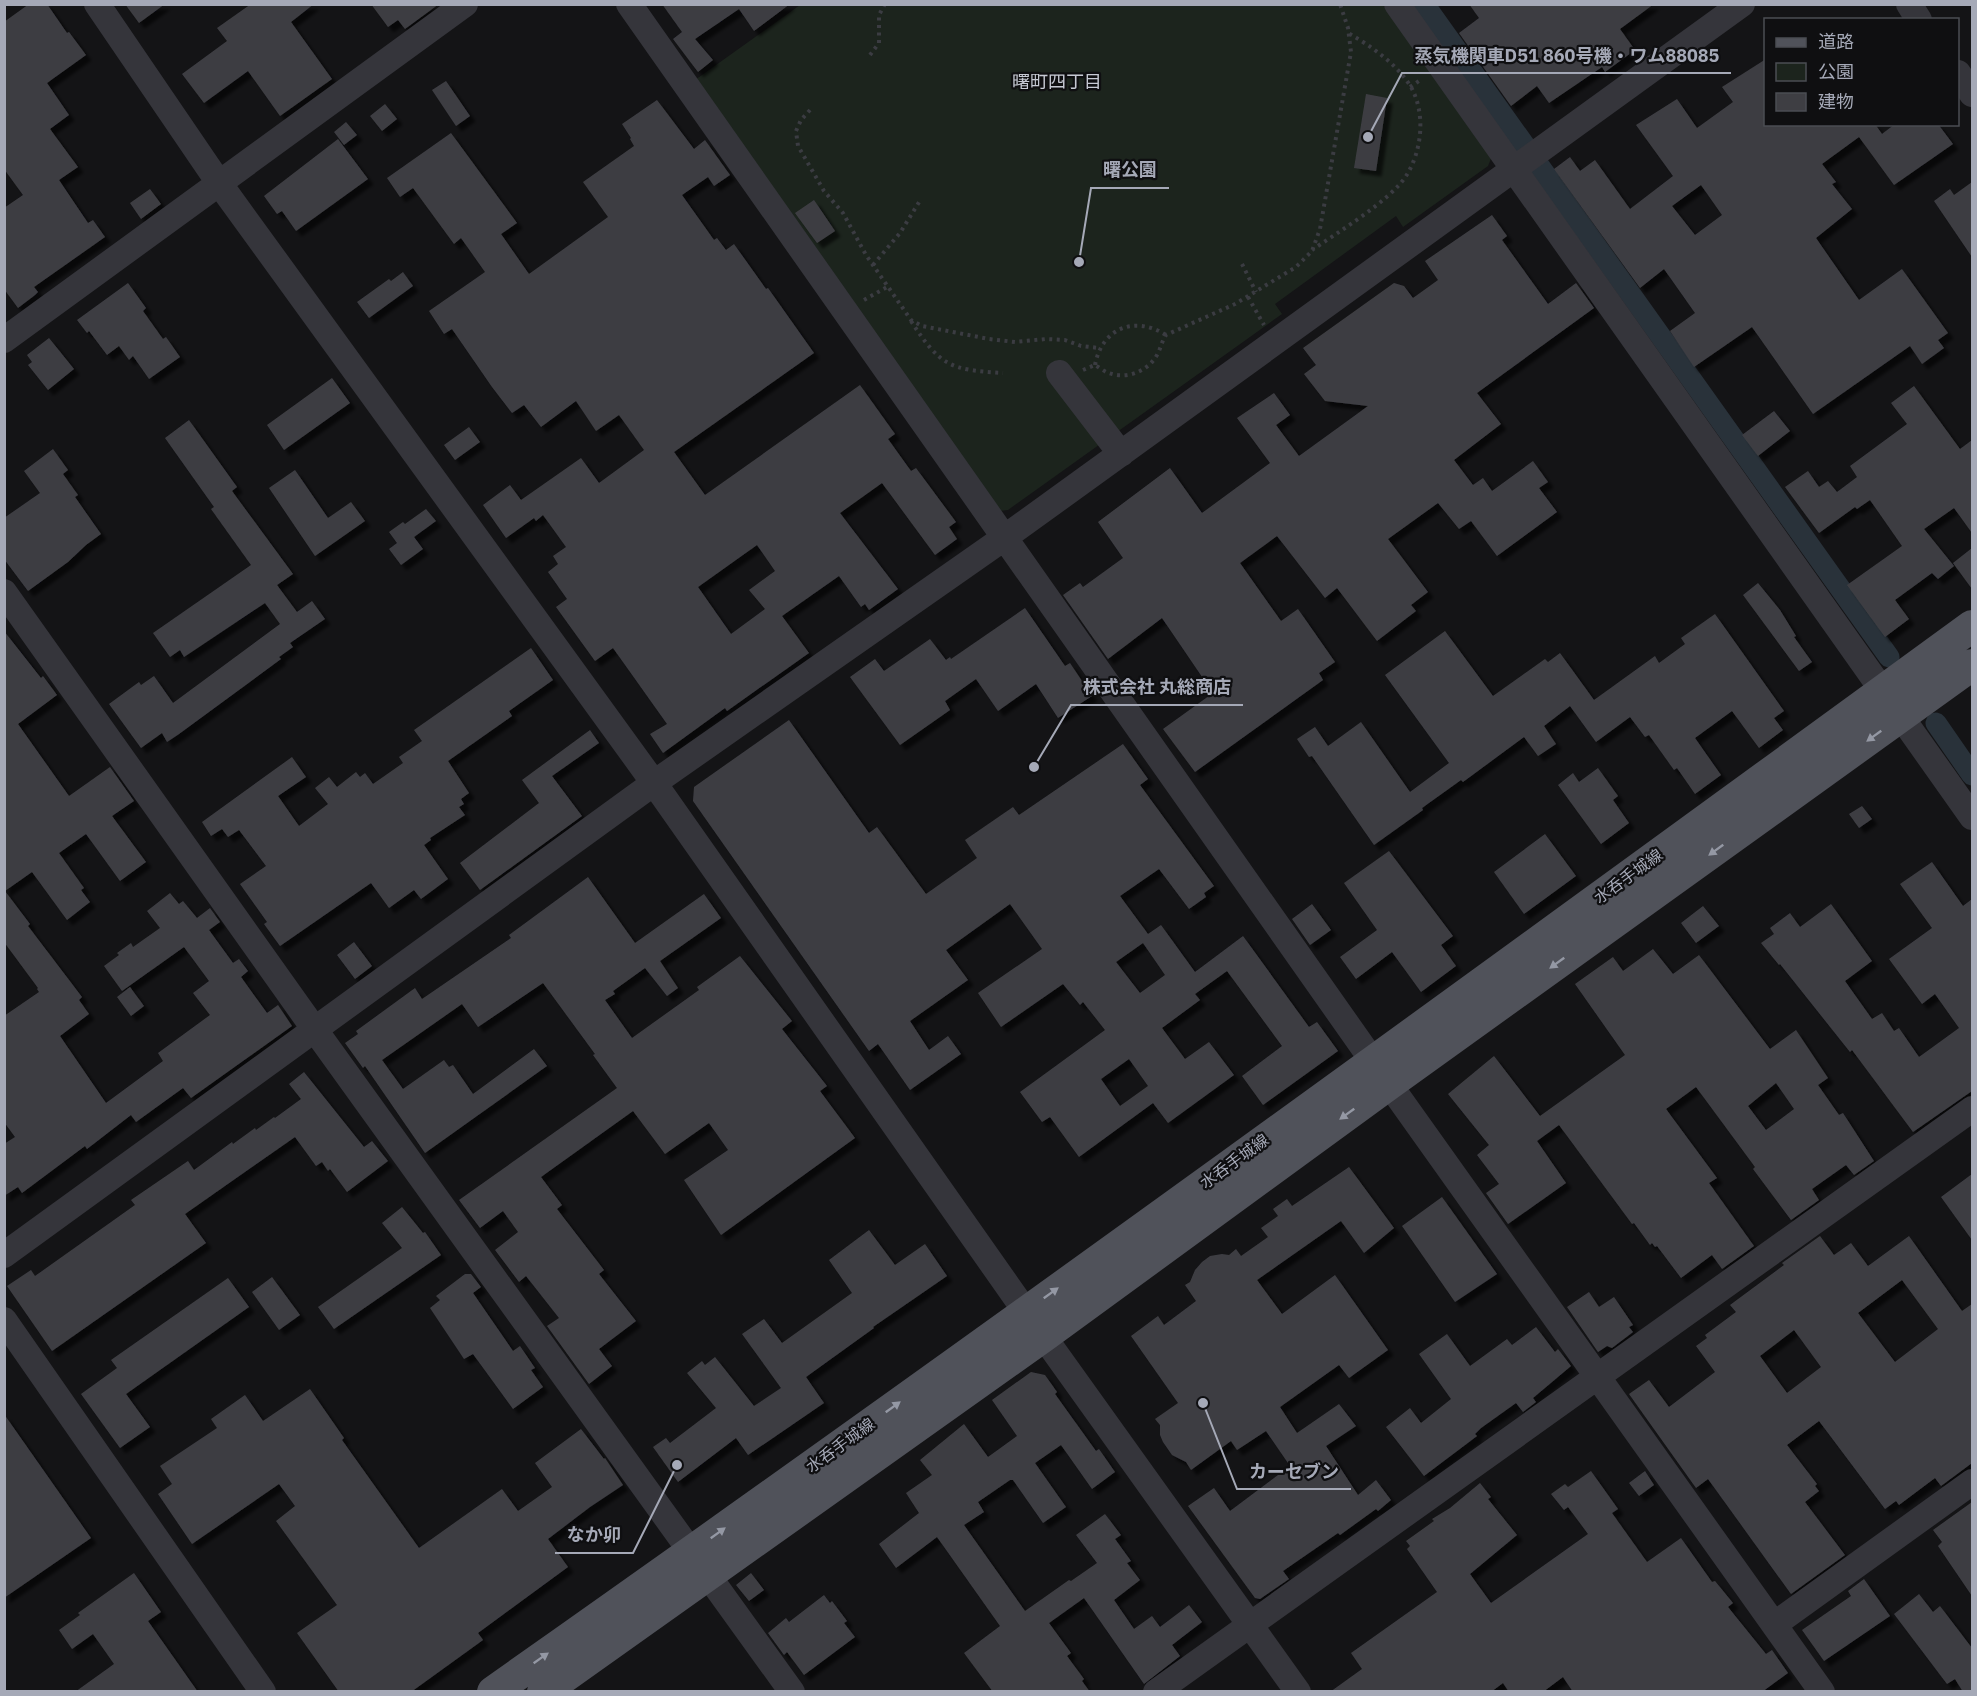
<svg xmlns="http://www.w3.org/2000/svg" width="1977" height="1696" font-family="'IBM Plex Sans','Noto Sans JP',sans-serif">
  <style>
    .green { fill: #1c241d }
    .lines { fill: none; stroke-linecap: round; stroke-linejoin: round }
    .canal { stroke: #29323a; stroke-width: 21 }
    .building { fill: #3e3e43; fill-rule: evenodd; filter: url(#shadow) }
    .path { stroke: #3b3c42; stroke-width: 4; stroke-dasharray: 3 4.5; stroke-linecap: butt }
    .minor { stroke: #35353b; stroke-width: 26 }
    .major { stroke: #50525a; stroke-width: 32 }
    .oneway { fill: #9498a4 }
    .labels { text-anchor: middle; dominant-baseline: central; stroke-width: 4.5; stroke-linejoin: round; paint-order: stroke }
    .street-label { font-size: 16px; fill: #a5a9b7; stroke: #0f0f11 }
    .neighbourhood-label { font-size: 18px; fill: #c6c9d3; stroke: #0f0f11 }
    .leader { fill: none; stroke: #a5a9b7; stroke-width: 2 }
    .callout-dot { fill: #a5a9b7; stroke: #0f0f11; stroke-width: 2 }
    .callout-label { font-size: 18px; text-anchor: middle; font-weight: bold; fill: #a5a9b7; stroke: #0f0f11; stroke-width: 4.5; stroke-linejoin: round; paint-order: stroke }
  </style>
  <defs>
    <filter id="shadow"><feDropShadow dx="5.5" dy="5.5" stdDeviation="1.5" flood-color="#0009"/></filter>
  </defs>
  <rect width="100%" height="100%" fill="#141416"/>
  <path class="green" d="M800,5h583l109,151 -4,10 -85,61 -7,-11 -121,88 7,10 -274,196 -9,1 -304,-431z"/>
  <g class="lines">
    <path class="canal" d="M1424,4l465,653
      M1936,723l36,52"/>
  </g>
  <path class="building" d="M29,4h18l20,29 2,-1 17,23 -39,28 22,32 -19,14 28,38 -19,13 29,43 5,-3 12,17 -71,50 4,5 -3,3 -17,13 -14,-19v-81l19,-13 -19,-26v-147z
    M125,4h40l-26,19z
    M251,4h63l-23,18 41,57 -52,37 -32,-45 -44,32 -22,-29 45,-33 -10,-13z
    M371,4h68l-34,25 -7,-9 -10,7z
    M662,4h128l-36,27 -15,-22 -44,30 18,21 -15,12 -25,-33 9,-7z
    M1469,4h185l-34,25 15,21 -30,22 -3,-5 -53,36 -12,-17 -26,20 -52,-73 20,-15z
    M1766,59v65h109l7,10 13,-10h43l15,20 -59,41 -35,-48 -37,27 14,18 -4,2 20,25 -36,29 43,62 43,-31 46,64 -10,7 6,8 -22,16 -12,-18 -97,68 -61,-87 -58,40 -24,-36 25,-18 -31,-44 -24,19 -86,-119 16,-12 10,14 15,-11 35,49 43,-33 -37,-51 41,-26 20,29 36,-26 -11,-15zM1701,185l21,30 -27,20 -23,-29z
    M446,81l24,35 -14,10 -24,-36z
    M1366,94l21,4 -11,73 -22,-3z
    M657,100l37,49 11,-9 25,35 -16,11 -6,-9 -26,18 32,45 3,-2 9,12 8,-6 32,45 2,-1 46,65 -140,99 31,43 155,-110 35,49 -7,5 23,32 5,-3 40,54 -7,5 8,12 -22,16 -53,-72 -42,30 58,76 -29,21 -4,-6 -4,3 -22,-31 -57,40 27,37 -82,58 -2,-3 -62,45 -13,-19 17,-10 -54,-76 -18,13 -39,-54 11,-8 -19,-27 10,-8 -5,-8 13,-9 -23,-32 -7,6 -2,-3 -28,20 -23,-33 27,-20 11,15 60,-42 18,25 45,-33 -25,-35 -23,16 -20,-30 -35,26 -17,-22 -12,8 -20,-26 -40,-58 -8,5 -15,-23 56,-39 -24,-34 -7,6 -41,-56 -13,9 -13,-19 64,-45 66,90 -16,11 28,40 79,-57 -25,-35 51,-36 -4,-7 1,-1 -9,-14zM757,545l18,26 -26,19 16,19 -34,25 -33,-47z
    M385,104l12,15 -15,12 -12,-15z
    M346,122l11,13 -13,10 -10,-13z
    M338,139l30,40 -72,52 -14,-20 -5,3 -13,-18z
    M1972,182v75l-38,-56 16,-12 4,6z
    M150,189l11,15 -20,15 -11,-16z
    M814,200l21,31 -18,12 -22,-30z
    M1492,215l15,21 -5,4 46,64 28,-21 18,25 -117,85 24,31 -47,36 19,25 10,-7 9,13 41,-30 15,21 -9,6 18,24 -60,44 -26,-35 -12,8 -21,-26 -50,36 40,53 -17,13 5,6 -39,30 -40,-53 -12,10 -48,-62 -37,27 41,58 17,-12 37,53 -16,11 4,7 -128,92 -32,-43 50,-36 -51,-75 -54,41 -45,-64 17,-12 3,4 40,-29 -25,-36 72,-54 32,45 68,-50 -33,-45 37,-25 16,22 -14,10 23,31 69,-50 -43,-5 -21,-27 12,-9 -13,-17 91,-65 10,3 9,12 25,-18 -13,-19z
    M403,272l10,14 -44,32 -12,-16 32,-23 2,2z
    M128,283l18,25 -3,3 20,28 3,-2 14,20 -31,22 -16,-23 -4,4 -10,-14 -12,9 -18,-24 -2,2 -10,-13z
    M49,338l25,31 -26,21 -20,-25 4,-3 -5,-7z
    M332,378l18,25 -66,47 -17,-25z
    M1914,386l46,63 12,-9v93l-18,-25 -30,21 30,37 -16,13 -6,-6 -37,27 14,19 -24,18 -38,-52 55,-39 -32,-46 -13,9 -2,-2 -36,26 -34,-46 23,-16 11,16 9,-6 9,11 20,-15 -7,-11 57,-42 -16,-21z
    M1774,411l16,20 -32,25 -16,-21z
    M189,420l48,67 -5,4 61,83 -16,11 20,27 15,-11 13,18 -35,24 3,4 -14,10 2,2 -102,75 -12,8 -5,-9 -21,15 -32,-44 30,-22 2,3 13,-9 19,27 107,-79 -15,-21 -81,54 -4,-7 -10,7 -17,-24 98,-68 -40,-56 3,-2 -49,-69z
    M469,427l11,15 -25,18 -11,-15z
    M53,449l15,21 -5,4 15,21 -3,2 26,37 -15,11 -18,17 -40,29 -24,-32v-41l36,-25 -16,-22z
    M295,470l33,48 23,-16 14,19 -50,35 -46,-68z
    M426,509l10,12 -22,16 9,12 -22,16 -12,-16 8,-6 -8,-11 14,-10 2,2z
    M1972,548v41l-19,-26z
    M1758,583l22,27 16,26 -2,1 18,25 -13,9 -56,-76z
    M1025,608l40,58 5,-3 22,33 -34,22 -22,-34 -38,27 -22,-32 -31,22 5,9 -50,35 -50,-68 25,-18 9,12 46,-32 16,21 4,-3 1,2z
    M1715,614l69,97 -10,7 9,12 -24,18 -27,-37 -37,27 26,37 -26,19 -18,-26 -3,2 -25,-35 -4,2 -15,-20 -34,25 -26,-36 -26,20 12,18 -18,12 -14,-19 -61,45 -2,-2 -39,28 1,2 -49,35 -62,-89 -3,1 -12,-18 18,-12 13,19 33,-24 49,70 39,-29 -64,-88 60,-44 48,65 52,-37 3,3 12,-9 34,47 61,-44 4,7 26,-19 -4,-6z
    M4,631l37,47 2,-2 14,19 -39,29 51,72 41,-29 24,34 -22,15 34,46 -26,19 -34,-47 -27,19 25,35 -3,2 9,12 -23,18 -35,-48 -27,19 25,33 -2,2 54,71 -3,3 10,14 -29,22 46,67 57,-42 -5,-8 52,-38 -17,-22 16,-12 -25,-34 -62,44 -18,-25 15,-11 -2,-2 14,-10 2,4 27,-19 -13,-17 23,-18 9,11 4,-3 14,17 13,-10 10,14 -11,8 24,33 6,-4 9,12 -7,6 26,36 11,-8 14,21 -101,72 -8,-10 -47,34 -5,-7 -44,34 -2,-3 -63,47 -4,-6 -14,9v-52l11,-7 -11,-15v-106l35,-24 -2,-3 1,-1 -34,-46z
    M531,648l22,32 -44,31 3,5 -64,45 21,32 -8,6 3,5 -5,3 6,8 -35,23 1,2 -7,5 24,34 -27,20 -7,-9 -25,18 -18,-25 -91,63 -16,-22 3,-2 -27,-38 26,-18 -27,-36 -11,7 -6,-8 -11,7 -9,-14 90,-65 14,20 -28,19 21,30 29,-22 -13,-16 14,-11 8,10 19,-15 4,5 5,-4 8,11 30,-21 -4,-6 23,-16 -8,-11z
    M789,720l80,113 8,-6 49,67 51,-36 -12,-18 48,-33 6,8 104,-71 25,35 -8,6 74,101 -10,7 2,4 -17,12 -30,-40 -39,27 28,38 13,-9 34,47 48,-36 66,91 8,-5 21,29 -75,54 -21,-29 40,-30 -55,-75 -32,23 5,6 -38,28 23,31 24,-17 25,33 -66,48 -15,-20 -74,54 -29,-40 -8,5 -22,-30 85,-62 -22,-28 -3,3 -17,-21 -62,43 -23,-34 64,-44 -32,-45 -64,46 22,30 -58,41 19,29 19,-14 13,18 -51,36 -32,-46 -9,7 -176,-250 1,-14zM1143,943l22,32 -25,18 -24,-31zM1129,1059l19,27 -28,20 -19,-27z
    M590,730l9,13 -47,33 30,40 -102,74 -20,-27 79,-60 -17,-23z
    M1598,768l20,28 -5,4 16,23 -28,21 -43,-59 15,-12 6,9z
    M1862,806l10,13 -13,9 -10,-14z
    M1545,834l31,42 -52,38 -30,-42z
    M1389,851l64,85 -12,9 15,21 -35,26 -29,-40 -36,27 -16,-22 37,-27 -33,-47z
    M1932,862l31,44 9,-7v192l-59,41 -61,-82 -2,2 -70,-88 -1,1 -18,-22 13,-9 -4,-6 20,-15 10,14 31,-23 41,57 -27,20 27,38 10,-6 12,18 5,-3 20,29 40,-29 -24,-34 -13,10 -33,-45 43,-31 -32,-44z
    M588,877l47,66 69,-49 17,24 -61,43 18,27 -11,8 -22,-28 -32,23 2,3 -10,6 27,38 67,-48 -2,-3 43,-31 52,65 -10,8 45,57 -7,5 35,47 -134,97 -37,-55 44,-30 -19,-27 -44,31 -32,-43 -92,66 21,28 -5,4 47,61 -5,4 37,47 -37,28 13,17 -23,18 -42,-58 12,-8 -33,-42 -7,6 -24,-32 23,-18 -15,-21 -23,17 -21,-28 158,-112 -24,-33 2,-1 -52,-71 -65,44 -16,-23 -80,56 21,29 41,-29 5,7 4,-2 20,29 61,-45 13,17 -122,87 -60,-87 -2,2 -18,-25 13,-9 -2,-3 59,-43 7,11 89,-61 -2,-3z
    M1312,904l19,26 -21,15 -18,-26z
    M1703,906l16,20 -23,17 -15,-20z
    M354,942l18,24 -17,13 -18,-24z
    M1653,949l20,25 26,-19 71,94 26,-19 32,48 -10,7 21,30 4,-2 31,48 -20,14 -8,-10 -34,24 7,11 -28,20 -38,-51 2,-2 -59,-80 -30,22 51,69 -8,5 45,63 -32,23 -10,-14 -31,23 -24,-32 -2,1 -3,-4 -2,2 -16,-22 -2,1 -73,-99 -22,16 29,42 -58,41 -22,-31 13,-9 -22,-29 12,-10 -41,-51 46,-38 46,60 85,-61 -50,-71 38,-27 10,14zM1776,1083l18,26 -28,21 -18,-24z
    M130,987l14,19 -13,10 -14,-19z
    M304,1072l60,75 8,-6 16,20 -41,31 -17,-23 -2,2 -6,-9 -6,4 -21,-29 -110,77 21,29 -154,108 -45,-65 24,-16 4,6 100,-71 -4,-5 57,-39 6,9 38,-28 1,2 22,-16 1,2 18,-13 1,1 26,-19 -12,-15z
    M1349,1167l45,61 -30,25 -23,-32 -84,59 25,34 53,-39 53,75 -39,28 -10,-13 -59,42 17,26 42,-29 17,22 -30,20 32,49 18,-15 15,20 -13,11 -2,-2 -36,26 -2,-2 -55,38 6,8 -29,20 -5,-1 -67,-92 26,-18 16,23 60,-45 -24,-35 -29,19 -6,-9 -40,29 -5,-8 -14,-7 -9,-13 -3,-7v-10l-5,-6 23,-16 -47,-67 27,-20 6,9 32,-24 -11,-16 5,-3 5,-12 7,-8 8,-6 12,-2 7,1 7,-6 5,7 27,-19 -7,-9 17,-12 -5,-7 14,-10 5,7z
    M1972,1174v66l-31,-43z
    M1442,1197l55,77 -42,28 -53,-76z
    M402,1207l21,26 2,-1 16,23 -107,74 -16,-22 84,-59 -20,-25z
    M869,1230l26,35 30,-21 22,32 -74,51 1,1 -68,49 18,26 -76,52 -12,-17 -58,44 -25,-35 13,-9 4,5 46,-35 -29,-35 15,-12 3,4 10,-8 39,49 27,-18 -39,-54 22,-15 18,24 70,-50 -23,-33z
    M1820,1236l14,19 17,-12 17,23 41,-30 53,75 10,-7v159l-31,23 -6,-8 -36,27 -3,-4 -11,8 -66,-88 -32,24 30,39 -2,2 4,5 -14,11 40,53 -54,39 -83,-115 -12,9 -67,-94 20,-14 20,27 46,-35 -19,-26 11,-8 -2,-3 31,-23 -6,-7 54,-40 -2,-2zM1902,1280l36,49 -43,33 -37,-49zM1794,1330l27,37 -34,26 -27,-37z
    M465,1274h6l10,13 -8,6 40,58 7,-5 15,22 -4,2 12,17 -30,22 -40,-55 -9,5 -34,-51 10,-8 -4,-4z
    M272,1277l28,38 -21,15 -27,-38z
    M228,1278l21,29 -123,87 24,33 -30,21 -39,-54 36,-26 -6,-8z
    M1589,1292l10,15 15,-10 19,28 -4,2 4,5 -21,16 -5,-2 -9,6 -31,-45z
    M1536,1327l19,25 3,-3 13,17 -38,32 3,4 -13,10 -7,-9 -35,25 -6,6 2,2 -53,40 -38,-49 24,-19 11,15 30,-24 -32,-45 28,-20 23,32 37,-27 5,6z
    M1031,1372l14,3 12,17 -2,2 41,57 3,-2 16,23 -23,17 -31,-44 -26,18 31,44 -23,16 -30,-43h-3l-32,22 6,10 -20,13 61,86 44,-31 2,1 26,-18 -21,-28 29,-21 16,21 -6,4 16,22 -4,2 13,17 -26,20 20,29 18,-13 8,11 29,-22 13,17 -30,23 8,11 -36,28 -60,-86 -35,25 22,30 -4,3 17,23 -2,2 8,11h-97l-29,-39 36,-27 -63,-89 -41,31 -17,-24 40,-31 -13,-20 26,-18 -12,-15 44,-36 24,33 29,-21 -25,-36z
    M310,1389l34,49 -2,2 77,108 83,-59 16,22 34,-24 -17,-24 46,-34 23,30 1,-1 18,27 -33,22 -42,32 20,28 -90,66 5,7 -72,52h-72l-42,-59 40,-28 -61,-84 19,-15 -16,-22 -87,60 -34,-50 14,-10 -12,-18 57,-38 -6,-9 34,-24 18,26z
    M4,1414l87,124 -87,60z
    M1591,1471l27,38 -6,4 35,49 34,-24 31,44 3,-1 18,22 -5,4 38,47 6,-4 16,23 -26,19h-189l-10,-15 -20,15h-34l-6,-9 -12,9h-161l32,-23 -11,-16 86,-61 -30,-43 3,-3 -4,-5 28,-20 -2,-2 18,-11 30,-25 11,14 -3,2 29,36 -47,39 21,29 97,-69 -20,-27 -4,3 -13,-16 14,-10 3,3z
    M1645,1471l9,14 -15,11 -10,-13z
    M1972,1502v94l-34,-50 4,-4 -9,-12z
    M134,1573l27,39 -13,9 50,71h-123l39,-28 -21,-30 -21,15 -13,-19 21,-15 -2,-2z
    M751,1573l13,17 -15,11 -13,-16z
    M1864,1579l26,37 -66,45 -22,-31 49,-34 -3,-5z
    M1919,1594l14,18 7,-6 32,42v44h-9l-8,-13 -8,5 -53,-70z
    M824,1595l6,8 2,-2 15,20 -3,2 11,14 -51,38 -17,-23 -3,3 -16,-22 18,-15 3,4z"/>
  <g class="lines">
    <path class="path" d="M870,55l9,-12v-28l6,-11
      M1410,87l12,-8
      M810,110l-9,10 -5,11 2,15 26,45 19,22 23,42 45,65 11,6 67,13 26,3 31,-3 19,1 16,6 18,2
      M1312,250c25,-17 79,-50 94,-74 16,-25 20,-62 5,-89 -14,-23 -40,-41 -63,-54
      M1242,264l14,28
      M873,265l27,-32 21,-34
      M1248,297l16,28
      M864,300l23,-13
      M911,321c29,45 39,49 92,52
      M1095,365c7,-37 40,-50 71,-30
      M1083,370l12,-5c5,3 11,8 17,9 17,5 38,-4 46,-21 3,-6 4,-12 8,-18l69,-31 61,-37 16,-16 8,-22 31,-177 -3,-24 -8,-24"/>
    <path class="minor" d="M97,4l122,179 435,600 372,529 272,380
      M629,4l760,1080 433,608
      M1397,4l575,813
      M1909,4l10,16
      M1958,73l14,21
      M4,340l461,-336
      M1059,373l62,81
      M4,592l311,438 477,662
      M4,1255l650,-472 350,-245 738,-534
      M4,1320l259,372
      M1775,1624l197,-142
      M1156,1692l816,-583"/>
    <path class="major" d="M493,1692c497,-350 988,-708 1479,-1066
      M543,1692l501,-356 345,-252 583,-419"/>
  </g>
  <defs><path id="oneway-solid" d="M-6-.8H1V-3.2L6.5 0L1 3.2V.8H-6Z" transform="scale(1.5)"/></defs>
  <g class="oneway">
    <use href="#oneway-solid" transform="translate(1874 736) rotate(144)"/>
    <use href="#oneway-solid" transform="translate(1716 850) rotate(144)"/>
    <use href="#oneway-solid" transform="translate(1557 963) rotate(144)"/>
    <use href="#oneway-solid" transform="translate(1347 1114) rotate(144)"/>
    <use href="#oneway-solid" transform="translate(1051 1293) rotate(-36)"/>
    <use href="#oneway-solid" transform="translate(893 1407) rotate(-36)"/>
    <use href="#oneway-solid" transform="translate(718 1533) rotate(-36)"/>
    <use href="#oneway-solid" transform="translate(541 1658) rotate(-35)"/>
  </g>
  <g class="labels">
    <g class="street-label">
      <text transform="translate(1628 876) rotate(-36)">水呑手城線</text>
      <text transform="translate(1234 1161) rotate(-36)">水呑手城線</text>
      <text transform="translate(840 1445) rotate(-36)">水呑手城線</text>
    </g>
    <g class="neighbourhood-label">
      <text x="1057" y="81">曙町四丁目</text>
    </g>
  </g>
  <path class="leader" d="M1368 137L1402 73H1731M1079 262L1091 188H1169M1034 767L1071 705H1243M1203 1403L1237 1489H1351M677 1465L633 1553H555"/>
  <g class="callout-dot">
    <circle cx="1368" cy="137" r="6"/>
    <circle cx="1079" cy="262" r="6"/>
    <circle cx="1034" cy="767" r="6"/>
    <circle cx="1203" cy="1403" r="6"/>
    <circle cx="677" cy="1465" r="6"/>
  </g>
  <g class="callout-label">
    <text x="1567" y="62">蒸気機関車D51 860号機・ワム88085</text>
    <text x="1130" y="176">曙公園</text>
    <text x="1157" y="693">株式会社 丸総商店</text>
    <text x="1294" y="1478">カーセブン</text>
    <text x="594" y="1541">なか卯</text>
  </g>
  <rect width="1977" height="1696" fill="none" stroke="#a5a9b7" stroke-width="12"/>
  <rect x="1764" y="18" width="195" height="108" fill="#0f0f11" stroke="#4b4d53" stroke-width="1.5"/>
  <rect x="1776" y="38" width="30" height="9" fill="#50525a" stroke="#4b4d53" stroke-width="1.5"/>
  <text x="1818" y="48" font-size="18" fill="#a5a9b7">道路</text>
  <rect x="1776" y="63" width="30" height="18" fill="#1c241d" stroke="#4b4d53" stroke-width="1.5"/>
  <text x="1818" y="78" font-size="18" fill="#a5a9b7">公園</text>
  <rect x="1776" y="93" width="30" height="18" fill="#3e3e43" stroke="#4b4d53" stroke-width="1.5"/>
  <text x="1818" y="108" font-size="18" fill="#a5a9b7">建物</text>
</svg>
